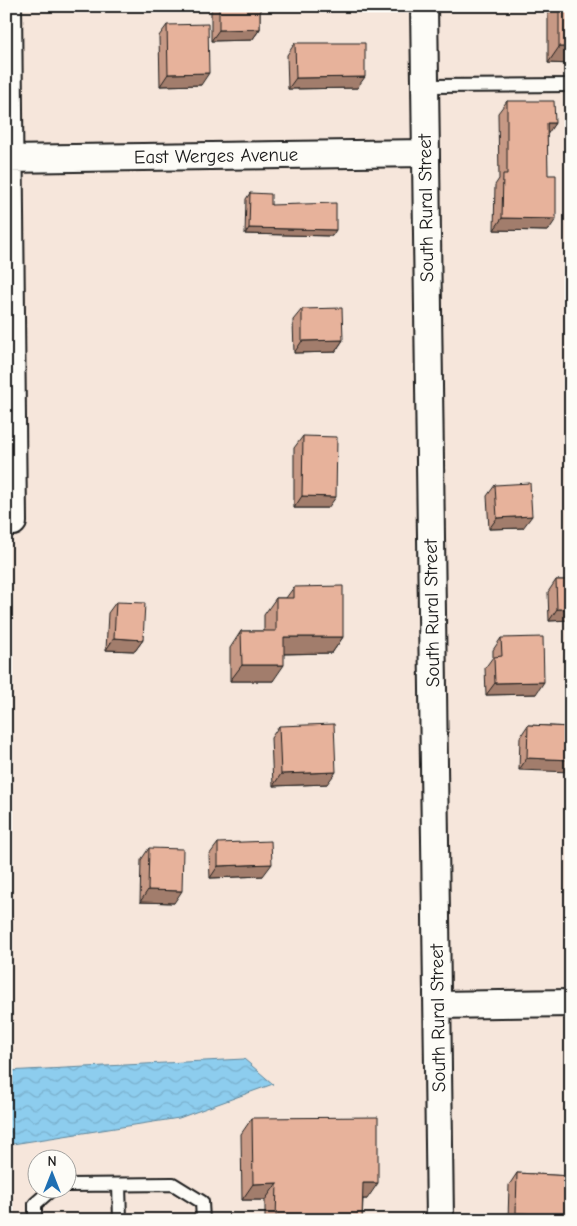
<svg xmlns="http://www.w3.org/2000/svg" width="577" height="1226" font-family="'Comic Neue',sans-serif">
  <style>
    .water { fill: url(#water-waves); stroke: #60869a }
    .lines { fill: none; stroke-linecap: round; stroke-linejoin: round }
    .lane-casing { stroke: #1c1c1c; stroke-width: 16 }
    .street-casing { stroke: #1c1c1c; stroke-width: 30 }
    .lane { stroke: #fdfcf7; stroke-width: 12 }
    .street { stroke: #fdfcf7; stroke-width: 26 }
    .wall { fill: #c79985; stroke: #1c1c1c }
    .shaded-wall { fill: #a27d6c; stroke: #1c1c1c }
    .building { fill: #e7b29b; stroke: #1c1c1c }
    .labels { text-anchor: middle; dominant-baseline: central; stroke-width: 4; stroke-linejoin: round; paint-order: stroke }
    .street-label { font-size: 19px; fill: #1c1c1c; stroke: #fdfcf7 }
  </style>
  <defs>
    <pattern id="water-waves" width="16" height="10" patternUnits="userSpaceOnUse" patternTransform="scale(1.25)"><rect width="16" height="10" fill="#8dcdee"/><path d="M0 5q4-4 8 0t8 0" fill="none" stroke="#79afcc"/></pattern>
  </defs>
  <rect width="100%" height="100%" fill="#f6e6db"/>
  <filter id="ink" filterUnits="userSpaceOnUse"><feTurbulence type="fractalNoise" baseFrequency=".02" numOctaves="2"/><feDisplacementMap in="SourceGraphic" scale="10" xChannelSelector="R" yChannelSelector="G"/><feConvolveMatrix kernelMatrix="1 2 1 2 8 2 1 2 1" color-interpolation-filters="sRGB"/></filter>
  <g filter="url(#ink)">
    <path class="water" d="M244,1059l29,25 -94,34 -173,27v-74z"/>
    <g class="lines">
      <g class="lane-casing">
        <path id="lane" d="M425,86l146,-1
          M68,1185l105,-1 29,18 1,18
          M119,1185l1,35
          M35,1220v-16l18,-16"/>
      </g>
      <g class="street-casing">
        <path id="street" d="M8,6l5,516
          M424,6l16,1214
          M6,159l419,-6
          M438,1005l133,-2"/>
      </g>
      <use href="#lane" class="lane"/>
      <use href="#street" class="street"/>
    </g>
    <path class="wall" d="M214,6h46v23l-8,11 -41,1v-30z
      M551,6h8l12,58 -23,-1v-53z
      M167,25l34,60 -41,1 -1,-50z
      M295,43l62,45 -69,1 -1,-34z
      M507,101l48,22 -8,11 1,97 -54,-1 1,-45 4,-6 -1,-66z
      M250,193l21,12 61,31 -87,-2 1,-35z
      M571,249v40h-1v-38z
      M302,309l41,31 -8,12 -41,1 -1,-33z
      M303,436l25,72h-34v-60z
      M495,485l28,43 -34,1 -2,-33z
      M556,580h15v40l-22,1 -1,-29z
      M294,587l49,50 -11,16 -48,1 -11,27h-43v-33l11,-17h23v-16l12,-17h10z
      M116,602l27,38 -8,11 -29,-1 2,-37z
      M501,638l35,56 -50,1 -1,-27 8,-11v-7z
      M528,725l43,2 -52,43 1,-33z
      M279,726l48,58 -54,2 -2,-48z
      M218,843l45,33 -53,2 -1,-23z
      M149,848l25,55 -34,-1 1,-42z
      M252,1118l115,81h-4l-1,21h-97v-20h-23l-1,-66z
      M571,1152v68h-63l1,-35 8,-12 52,3v-22z"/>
    <path class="shaded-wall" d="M260,29l-8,11 -41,1 8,-11z
      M559,47h12v17l-23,-1z
      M209,73l-8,12 -41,1 8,-12z
      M365,77l-8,11 -69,1 8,-11z
      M547,123h8l-8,12z
      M502,218l54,1 -8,12 -54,-1z
      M249,228l87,2 -4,6 -87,-2z
      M343,340l-8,12 -41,1 8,-12z
      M302,496l34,1 -8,11h-34z
      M532,516l-9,12 -34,1 8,-11z
      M557,609h14v11l-22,1z
      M284,637h59l-11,16 -59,1z
      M114,638l29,2 -8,11 -29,-1z
      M242,665h42l-11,16h-43z
      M544,682l-8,12 -50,1 9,-12z
      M527,758l44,2v12l-52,-2z
      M336,772l-9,12 -54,2 8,-12z
      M272,864l-9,12 -53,2 8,-12z
      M148,890l34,1 -8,12 -34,-1z
      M277,1183l-12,17h-23l11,-16z
      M363,1183h15l-11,16h-15z
      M516,1213l55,2v5h-60z"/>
    <path class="building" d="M219,6h41v23l-41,1z
      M559,6h12v41h-12z
      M208,24l1,49 -41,1 -1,-49z
      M295,43h70v34l-69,1z
      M507,101h47l1,22h-8l1,52h8v44l-54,-1 1,-44h4z
      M250,193l21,1v11l65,-2v27l-87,-2z
      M342,308l1,32 -41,1v-32z
      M303,436l34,1 -1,60 -34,-1z
      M530,483l2,33 -35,2 -2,-33z
      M556,580h15v29h-14z
      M343,586v51h-59v28h-42l-1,-34h35v-33h18v-11z
      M116,602l29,1 -2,37 -29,-2z
      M543,637l1,45 -49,1 -1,-26 8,-1 -1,-18z
      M334,724l2,48 -55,2 -2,-48z
      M528,725l43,2v33l-44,-2z
      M271,841l1,23 -54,2v-23z
      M149,848l34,1 -1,42 -34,-1z
      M378,1117v66h-15l-1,37h-86l1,-37 -24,1 -1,-66z
      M517,1173l54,3v39l-55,-2z"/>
  </g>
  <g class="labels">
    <g class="street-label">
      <text transform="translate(216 156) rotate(-1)">East Werges Avenue</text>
      <text transform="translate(426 208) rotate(-91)">South Rural Street</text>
      <text transform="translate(432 613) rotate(-91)">South Rural Street</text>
      <text transform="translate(438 1018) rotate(-91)">South Rural Street</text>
    </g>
  </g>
  <rect width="577" height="1226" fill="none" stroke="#fdfcf7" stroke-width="25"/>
  <rect x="12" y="12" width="552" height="1201" fill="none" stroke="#1c1c1c" stroke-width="2" filter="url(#ink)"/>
  <g transform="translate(52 1174)"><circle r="24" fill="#fdfcf7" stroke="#a3a29f"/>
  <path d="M0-4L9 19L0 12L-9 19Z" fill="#1f6fb2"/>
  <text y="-8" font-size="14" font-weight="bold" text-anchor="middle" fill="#1c1c1c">N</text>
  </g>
</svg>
